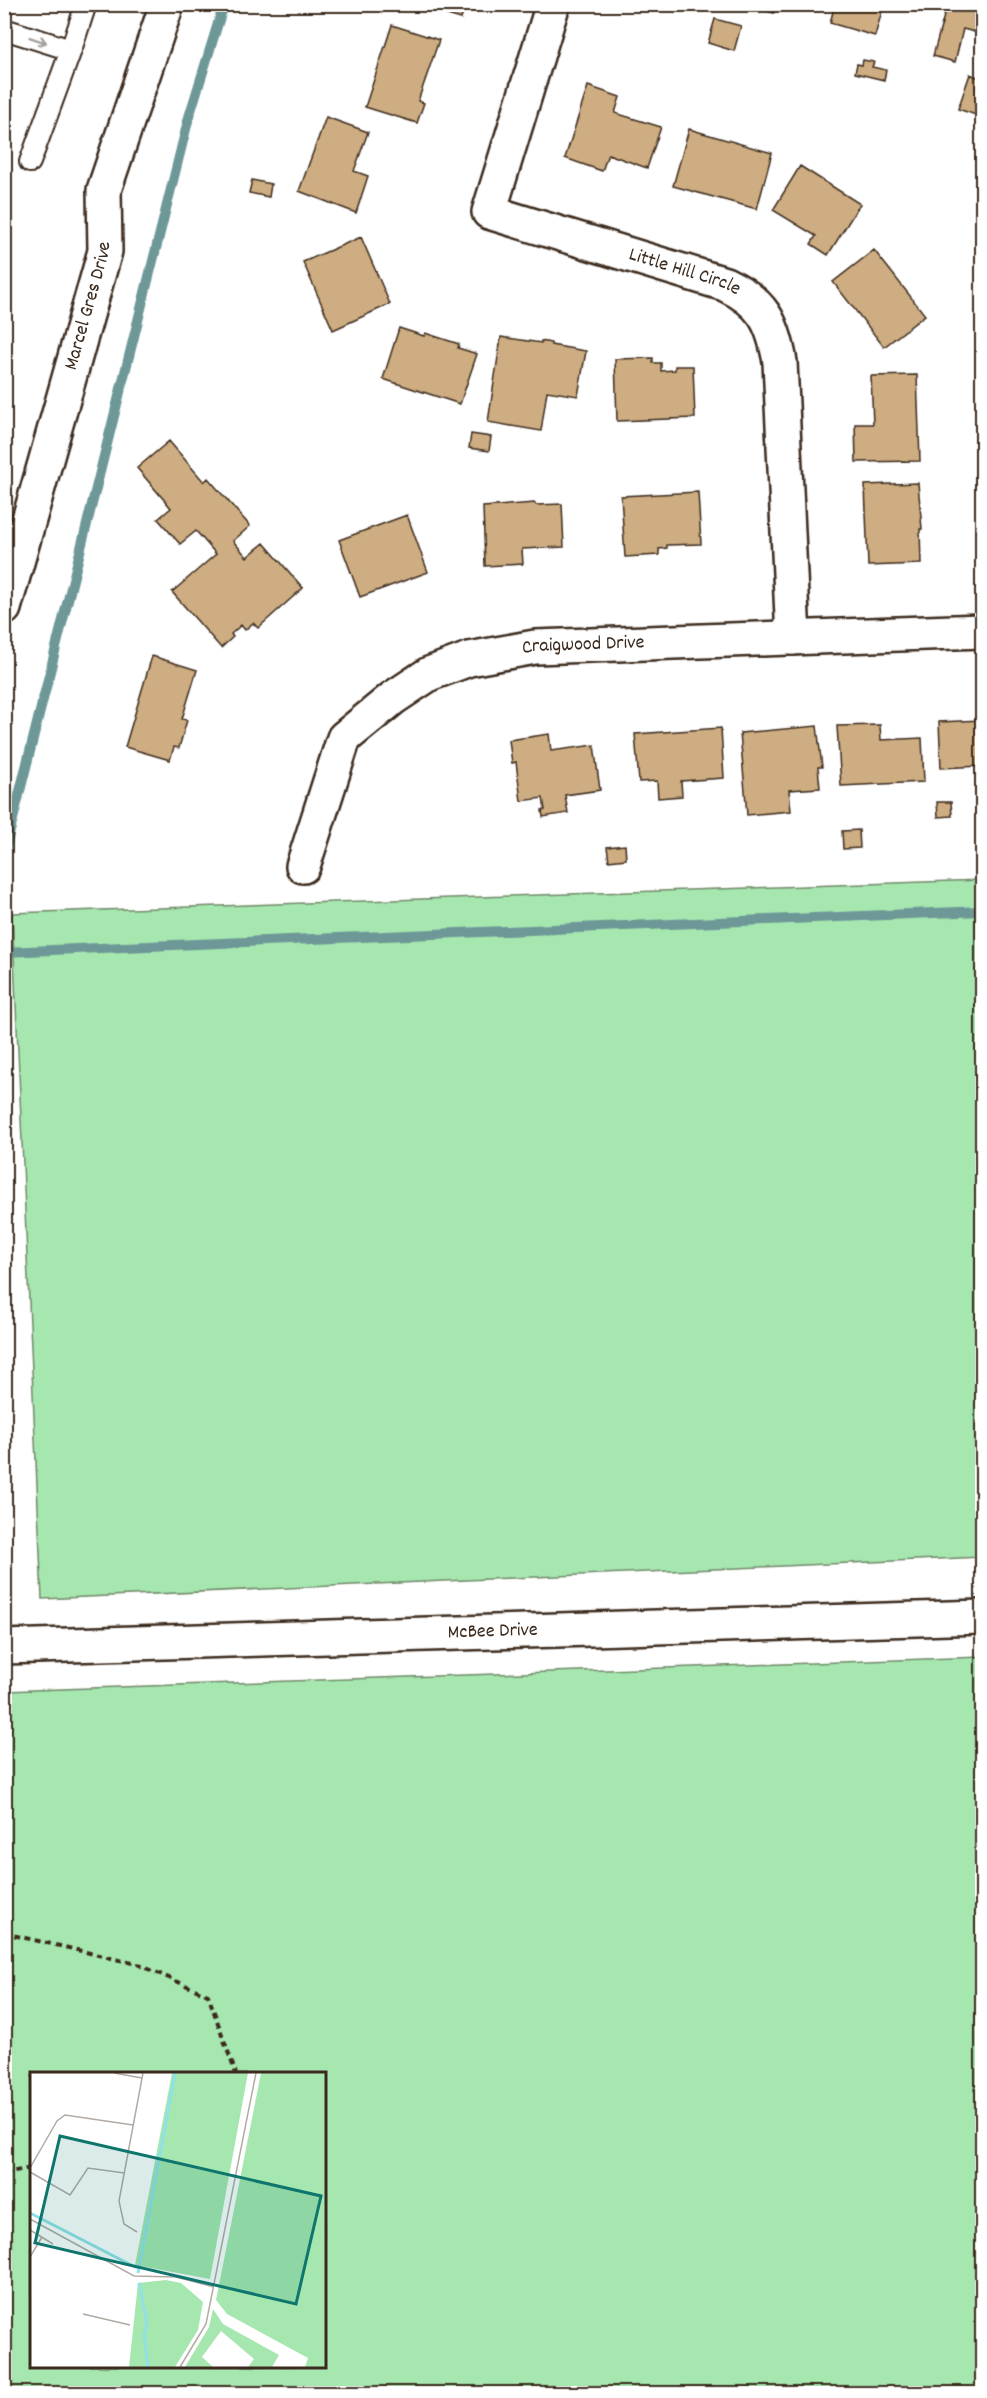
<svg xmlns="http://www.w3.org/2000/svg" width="987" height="2398" font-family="Dekko,sans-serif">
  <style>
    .green { fill: #a6e7b0; stroke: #708867; stroke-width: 1.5; fill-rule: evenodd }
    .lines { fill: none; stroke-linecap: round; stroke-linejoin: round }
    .stream { stroke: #6d9897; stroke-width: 10 }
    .building { fill: #cdad81; stroke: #3b2a1e; stroke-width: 1.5 }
    .lane-casing { stroke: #3b2a1e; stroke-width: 24 }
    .street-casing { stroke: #3b2a1e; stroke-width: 38 }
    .path { stroke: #3b2a1e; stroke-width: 4; stroke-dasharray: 6 4.5; stroke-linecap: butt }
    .lane { stroke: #fff; stroke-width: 20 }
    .street { stroke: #fff; stroke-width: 33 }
    .oneway { stroke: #a79f9a }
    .labels { text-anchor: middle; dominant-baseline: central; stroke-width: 4.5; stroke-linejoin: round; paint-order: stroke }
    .street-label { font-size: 20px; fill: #3b2a1e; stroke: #fff }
    .inset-river { fill: none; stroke: #8fe1e7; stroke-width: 3 }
    .inset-road { fill: none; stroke: #b1aaa5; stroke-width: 1.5 }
    .view { fill: #0f766e; fill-opacity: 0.15; stroke: #0f766e; stroke-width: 3 }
    .inset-edge { fill: none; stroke: #3b2a1e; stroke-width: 3 }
  </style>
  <rect width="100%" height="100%" fill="#fff"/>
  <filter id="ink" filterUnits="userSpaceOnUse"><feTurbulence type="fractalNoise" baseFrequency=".0167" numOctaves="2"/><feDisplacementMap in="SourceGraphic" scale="12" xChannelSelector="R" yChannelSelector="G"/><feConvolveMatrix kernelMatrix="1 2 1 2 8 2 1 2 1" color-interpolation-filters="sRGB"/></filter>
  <g filter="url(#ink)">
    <path class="green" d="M982,880v677l-940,42 -30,-686z
      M982,1657v736h-977v-702zM32,2074h292v292h-292z"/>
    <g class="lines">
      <path class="stream" d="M4,855l185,-738 35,-113
        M4,952l978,-41"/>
    </g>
    <path class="building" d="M410,4h56l-5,15z
      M743,4h34l-3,9z
      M835,4h49l-9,32 -45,-13z
      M930,4h52v30l-19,-5 -8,33 -22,-6 12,-44 -16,-3z
      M715,19l26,7 -7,25 -26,-8z
      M392,25l47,15 -21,61 6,2 -7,20 -52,-16z
      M863,60l11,2 -2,5 14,3 -2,10 -29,-7 2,-9 5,1z
      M970,74l12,5v38l-24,-8z
      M588,86l32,11 -5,16 46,14 -14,41 -39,-14 -6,17 -37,-13z
      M326,117l42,15 -14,39 14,5 -12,37 -57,-22z
      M689,129l83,24 -15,56 -84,-23z
      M800,166l60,38 -32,51 -17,-11 5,-8 -43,-26z
      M252,180l19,4 -2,13 -20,-4z
      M361,237l29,67 -57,26 -30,-68z
      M874,250l51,65 -41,32 -51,-65z
      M399,328l25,8 1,-3 34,11 -1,4 19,6 -17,50 -77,-25z
      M501,337l40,6v-2l10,2v2l35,6 -8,45 -31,-5 -6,40 -53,-9z
      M653,358v5h8v8l14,-1v-4h18l2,52 -78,3 -2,-62z
      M917,375l3,86 -64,1 -1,-38h18l-2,-48z
      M471,434l20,3 -2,14 -20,-3z
      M169,441l35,41 4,-4 42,48 -17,15 14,16 17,-14 39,45 -45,40 -5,-5 -8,7 -4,-5 -10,9 2,3 -12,11 -49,-56 44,-38 -20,-23 -16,13 -22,-25 13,-11 -34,-40z
      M918,483l4,46h-2l1,35 -53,2 -3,-81z
      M698,492l3,52 -34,1v3l-8,1v6l-34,2 -4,-61z
      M535,503l1,2 26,-1 2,43 -42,2 1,15 -38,2 -2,-59z
      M407,515l21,57 -68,25 -21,-57z
      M152,656l45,14 -15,49 5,1 -8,28 -5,-1 -4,13 -45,-13z
      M982,720v46l-41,2 -2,-46z
      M880,725l1,15 41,-2 2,44 -83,4 -4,-60z
      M817,726l5,41h-4l2,21 -31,2 2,21 -44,4 -7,-82z
      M721,728l3,50 -43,3 1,15 -24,2 -1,-17 -18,1 -4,-48z
      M549,734l2,17 43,-6 6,45 -35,5 3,18 -25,4 -1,-7h3l-2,-12 -22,3 -5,-39 -4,1 -3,-23z
      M937,802h14l1,14 -14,1z
      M859,830l1,18 -17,1 -1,-18z
      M625,845l1,14 -17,2 -2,-14z"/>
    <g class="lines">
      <g class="lane-casing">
        <path id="lane" d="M4,29l67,21
          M30,162l41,-112 15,-46"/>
      </g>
      <g class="street-casing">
        <g id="street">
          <path id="s1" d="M553,4l-64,208 236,72c38,18 48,38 55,78l13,276"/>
          <path id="s2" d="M4,608l101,-357 -1,-61 63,-186"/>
          <path id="s3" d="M303,866l41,-128 49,-40 36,-24 40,-15 66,-12 447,-16"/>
          <path id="s4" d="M4,1647l978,-30"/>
        </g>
      </g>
      <path class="path" d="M4,1933l133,31 71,31 28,79
        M4,2173l28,-5"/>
      <use href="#lane" class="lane"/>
      <use href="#street" class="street"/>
    </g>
    <defs><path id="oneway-shaft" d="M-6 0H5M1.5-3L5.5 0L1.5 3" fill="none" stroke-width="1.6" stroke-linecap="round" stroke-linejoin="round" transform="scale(1.5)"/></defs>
    <use class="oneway" href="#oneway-shaft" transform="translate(38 40) rotate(18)"/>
  </g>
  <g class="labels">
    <g class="street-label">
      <text stroke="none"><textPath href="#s1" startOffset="422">Little Hill Circle</textPath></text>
      <text stroke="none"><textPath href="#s2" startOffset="314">Marcel Gres Drive</textPath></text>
      <text stroke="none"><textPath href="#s3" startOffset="399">Craigwood Drive</textPath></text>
      <text stroke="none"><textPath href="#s4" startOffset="489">McBee Drive</textPath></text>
    </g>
  </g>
  <g transform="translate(30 2072)">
    <rect width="296" height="296" fill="#fff"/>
    <path d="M142,1h76l-38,206 -75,-14zM231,1h64v294h-20l3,-9 -81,-44 -11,-14zM136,208l15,3 22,19 -5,28 -23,37h-46l9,-84zM183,237l10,15 56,31 -7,12h-24l6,-8 -33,-28 -19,26 11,10h-28l24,-40z" fill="#a6e7b0"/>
    <path class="inset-river" d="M0,141l107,55M108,201l37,-200M109,211l8,40 -3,12 4,32"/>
    <path class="inset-road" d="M84,1l28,5M0,96l27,-47 8,-6 68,10M0,100l40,23 18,-27 36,5M0,147l104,57 42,1 38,10M0,158l23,14M107,160l-13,-8 -5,-23 24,-128M0,185l12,-20M53,242l47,11M150,295l26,-43 50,-251"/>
    <path class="view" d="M30,64l261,60 -25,108 -261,-61z"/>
    <rect width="296" height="296" class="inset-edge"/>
  </g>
  <rect width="987" height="2398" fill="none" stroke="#fff" stroke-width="24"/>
  <rect x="12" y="12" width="963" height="2374" fill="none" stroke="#3b2a1e" stroke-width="2" filter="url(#ink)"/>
</svg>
